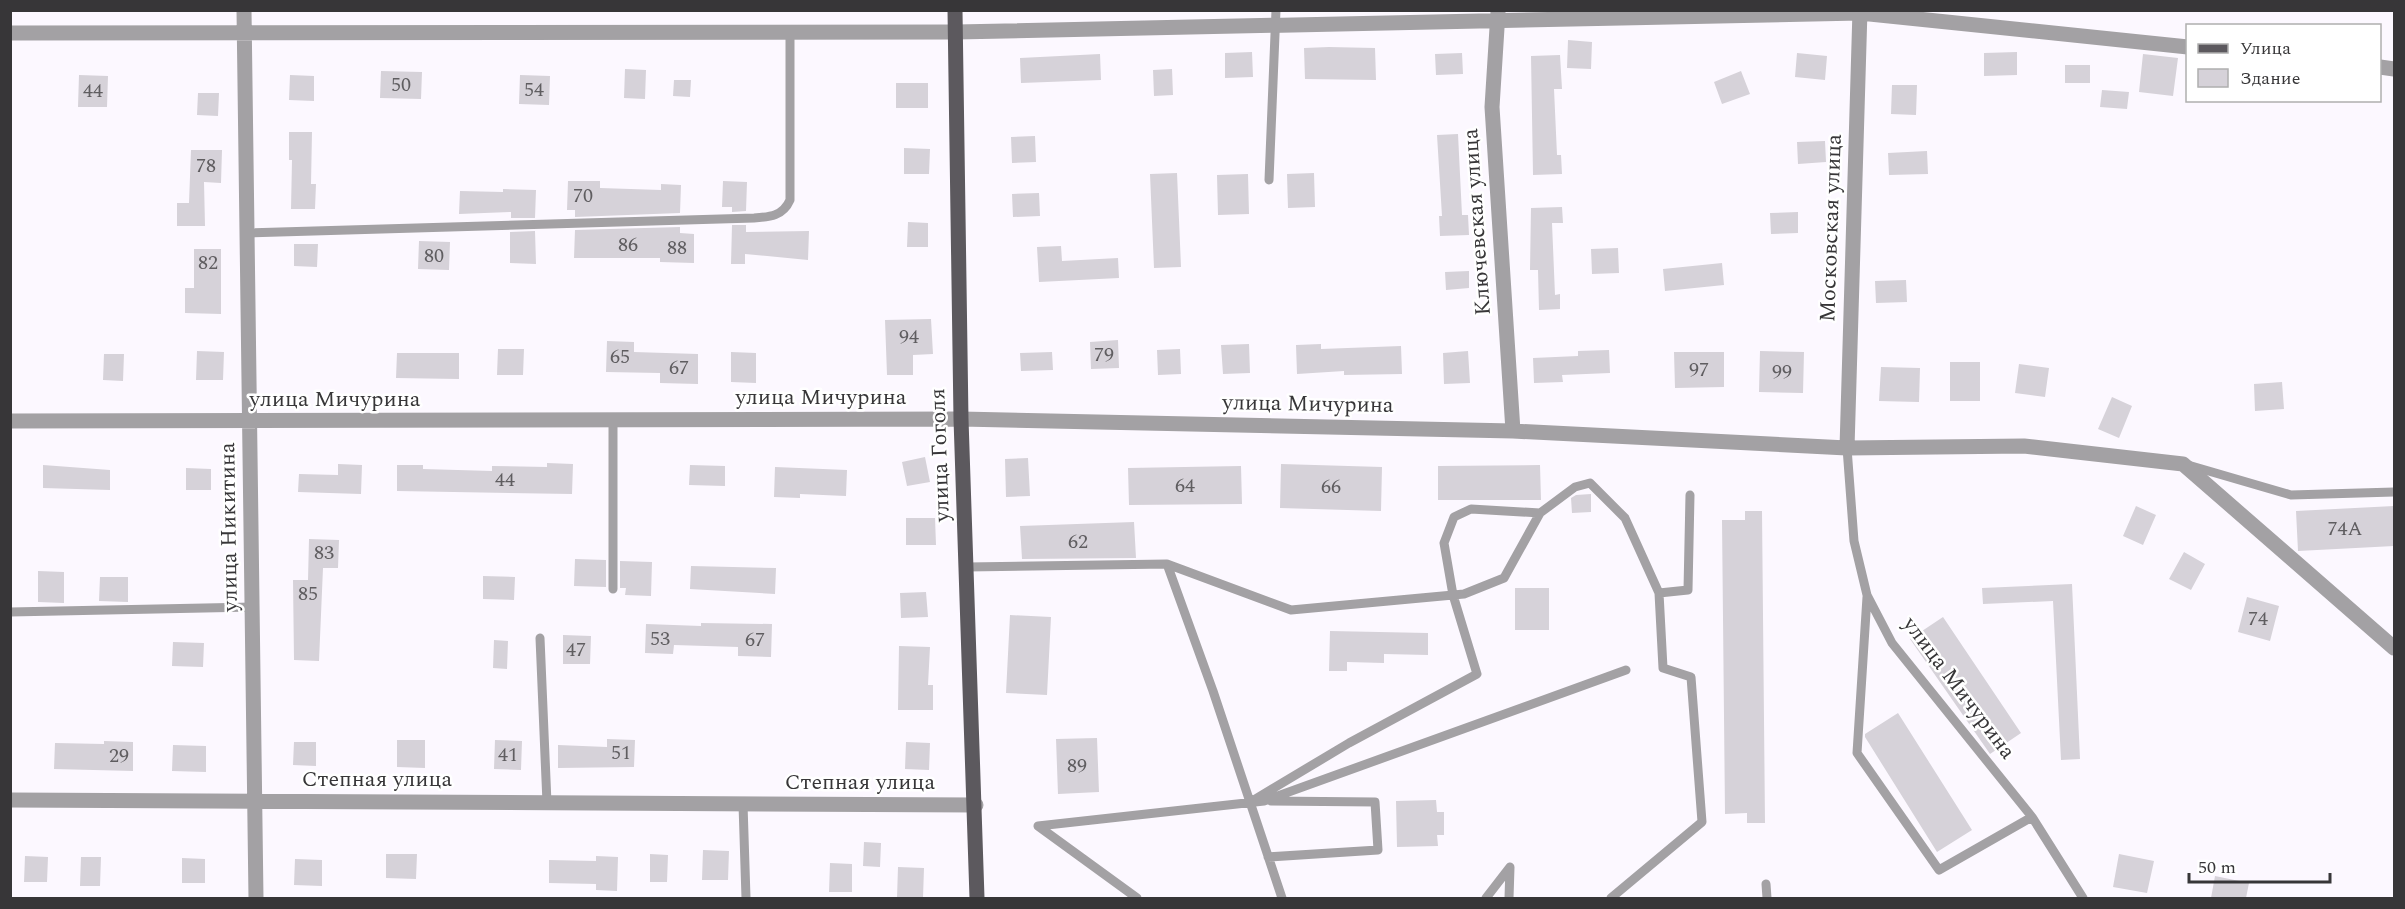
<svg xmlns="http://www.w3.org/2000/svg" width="2405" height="909" font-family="Spectral,serif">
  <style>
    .building { fill: #d6d2d9 }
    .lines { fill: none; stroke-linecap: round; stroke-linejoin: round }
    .lane { stroke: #a3a1a4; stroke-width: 9 }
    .street { stroke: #a3a1a4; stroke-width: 15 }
    .primary { stroke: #5c595e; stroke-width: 15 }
    .labels { text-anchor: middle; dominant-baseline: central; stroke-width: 5; stroke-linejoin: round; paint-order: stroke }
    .number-label { font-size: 20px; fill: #5f5d60 }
    .street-label { font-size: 22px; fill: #373638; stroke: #fff }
  </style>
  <rect width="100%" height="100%" fill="#fcf8ff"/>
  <path class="building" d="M1568,40l24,2 -1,27 -24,-1z
    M1329,47l46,1 1,32 -71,-1 -1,-31z
    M1252,52l1,25 -28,1v-25z
    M2017,52v23l-33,1v-23z
    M1462,53l1,21 -27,1 -1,-21z
    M1797,53l30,3 -2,24 -30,-3z
    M1100,54l1,26 -80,3 -1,-25z
    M2143,54l35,4 -5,38 -34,-4z
    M1560,55l2,34h-8l3,66h4l1,19 -29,1 -2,-119z
    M2065,65h25v18h-25z
    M625,69l21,1 -1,29 -21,-1z
    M1172,69l1,26 -19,1 -1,-26z
    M381,71l41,1 -1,27 -41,-1z
    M1741,71l9,23 -28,10 -8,-22z
    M79,75l29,1 -1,31h-29z
    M290,75l24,1v25l-25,-1z
    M520,75l30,1 -1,29 -30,-1z
    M674,80h17l-1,17 -17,-1z
    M896,83h32v25h-32z
    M1892,85h25l-1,30 -25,-1z
    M2102,90l27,2 -2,17 -27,-2z
    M198,93h21l-1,23 -21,-1z
    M289,132h23l-1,52h5l-1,25h-24l1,-49h-3z
    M1458,134l4,81h6l1,20 -29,1 -1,-20h3l-5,-81z
    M1035,136l1,26 -24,1 -1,-26z
    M1825,141l1,21 -28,2 -1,-22z
    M904,148l26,1 -1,25h-25z
    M191,150h31l-1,33 -17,-1 1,44h-28v-23h12z
    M1927,151l1,23 -39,1 -1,-22z
    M1177,173l4,94 -27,1 -4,-94z
    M1314,173l1,34 -27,1 -1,-34z
    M1248,174l1,40 -31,1 -1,-40z
    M568,181h32v7l61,2v-6l20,1 -1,28 -105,4v-7h-8z
    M723,181l24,1 -1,29 -14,1v-5h-10z
    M503,189l33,1 -1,28h-24v-6l-52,2 1,-23 43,1z
    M1039,193l1,23 -27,1 -1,-23z
    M1562,207l1,16h-11l3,72 5,-1v15l-21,1 -1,-40h-8l1,-62z
    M1798,212v21l-27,1 -1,-21z
    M908,222l20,1v24h-21z
    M732,225h14v7l63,-1 -1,29 -63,-6v10h-14z
    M680,227v6l14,1v29l-34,-1v-4h-86l1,-28z
    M535,231l1,33 -26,-1v-31z
    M419,241l31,1 -1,28 -31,-1z
    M294,244h24l-1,23 -23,-1z
    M1061,246l1,15 56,-3 1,20 -80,4 -2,-35z
    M1618,248l1,25 -27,1 -1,-25z
    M194,249h27v65l-36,-1v-25h9z
    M1722,263l2,22 -59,6 -2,-22z
    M1469,271v17l-23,2 -1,-18z
    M1906,280l1,22 -31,1 -1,-22z
    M931,319l2,35 -20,1v20h-26l-2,-55z
    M1118,340l1,28 -28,1 -1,-27z
    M607,341l27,1v10l64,2v30l-38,-1v-10l-54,-1z
    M1249,344l1,29 -27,1 -2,-29z
    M1321,344v5l80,-3 1,28 -58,1v-4l-47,3 -1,-29z
    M498,349h26l-1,26h-26z
    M1180,349l1,25 -23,1 -1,-25z
    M1609,350l1,23 -48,2 1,7 -29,1 -1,-25 45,-2v-5z
    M197,351l27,1 -1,28h-27z
    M1468,351l2,32 -26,1 -1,-31z
    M1760,351l44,1 -1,41 -44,-1z
    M731,352l25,1v30l-25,-1z
    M1052,352l1,18 -32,1 -1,-18z
    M1674,352h50v35l-49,1z
    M397,353h62v26l-63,-1z
    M104,354h20l-1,27 -20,-1z
    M1950,362h30v39h-30z
    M2019,364l30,4 -4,29 -30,-4z
    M1881,367l39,1 -1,34 -40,-1z
    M2282,382l2,27 -29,2 -1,-27z
    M2112,397l20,9 -13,32 -21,-9z
    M925,457l5,25 -23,4 -5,-24z
    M1028,458l2,38 -24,1 -1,-38z
    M547,463l26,1 -1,30 -175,-3v-26h26v4l69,2v-5l55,1z
    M338,464l24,1 -1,29 -63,-2 1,-18 39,1z
    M1281,464l101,3 -1,44 -101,-3z
    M43,465l67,5v20l-67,-2z
    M690,465l35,1v20l-36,-1z
    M1540,465l1,35h-103v-34z
    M1241,466l1,38 -113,1 -1,-37z
    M775,467l72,3 -1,26 -46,-2v4l-26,-1z
    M186,468l25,1v21h-25z
    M1591,494v18l-19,1 -1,-15 5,-3z
    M2136,506l20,9 -13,30 -20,-9z
    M2394,506v40l-96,5 -2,-40z
    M1745,511h17l3,312h-18v-10l-22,1 -3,-294h23z
    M906,518h29l1,27h-30z
    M1134,522l2,36 -114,1 -2,-33z
    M309,539l30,1 -1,28h-15l-4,93 -25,-1 -1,-80h15z
    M2184,552l21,12 -14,26 -22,-11z
    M575,559l31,1v27l-32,-1z
    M620,561l32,1 -1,34 -26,-1 1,-7h-6z
    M691,566l85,2 -1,26 -85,-5z
    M38,571l26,1v31l-26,-1z
    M483,576l32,1 -1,23 -31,-1z
    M100,577h28v25l-29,-1z
    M2072,584l8,175 -19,1 -8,-159 -70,3 -1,-16z
    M1515,588h34v42h-34z
    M926,592l2,25 -27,1 -1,-25z
    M2247,597l32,9 -9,35 -32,-9z
    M1010,615l41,2 -4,78 -41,-2z
    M1943,617l78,116 -31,21 -80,-115z
    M701,623l71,1 -1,33 -33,-1v-9l-64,-2 -1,9 -28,-1 1,-29 55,2z
    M1330,631l98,2v22l-44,-1v9l-37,-1v9h-18z
    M563,635l28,1 -1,28h-27z
    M494,640l14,1 -1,28 -14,-1z
    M173,642l31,1 -1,24 -31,-1z
    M899,646l31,1 -2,38h5v25h-35z
    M1898,713l74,117 -35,22 -72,-115v-3z
    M1097,738l2,54 -41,2 -2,-55z
    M607,739l28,1 -1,27 -76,1v-23l49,2z
    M397,740h28v28l-28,-1z
    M495,740l27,1 -1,29 -27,-1z
    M104,741l29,1v29l-79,-2 1,-26 49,1z
    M294,742h22v24l-23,-1z
    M906,742l24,1 -1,27 -24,-1z
    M173,745l33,1v26l-34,-1z
    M1436,800l1,12h7v23h-7l1,11 -41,1 -1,-46z
    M864,842l17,1 -1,24 -17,-1z
    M703,850l26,1 -1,29h-26z
    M386,854h31l-1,25 -30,-1z
    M650,854l18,1 -1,27h-17z
    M2119,854l35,7 -7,32 -34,-6z
    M25,856l23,1 -1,25h-23z
    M596,856l22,1 -1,34 -21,-1v-6l-47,-1v-23l47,1z
    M81,857h20l-1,29h-20z
    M182,858l23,1v24h-23z
    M295,859l27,1v26l-28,-1z
    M830,863l22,1v28h-23z
    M898,867l26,1 -1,30h-26z
    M2215,876l34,7 -3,15h-35z"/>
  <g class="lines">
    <path class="lane" d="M1269,180l7,-170
      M247,233l507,-15c16,-1 29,-2 36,-18v-168
      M613,420v169
      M1847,448l7,93 13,54 25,48 140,174 51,81
      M2188,465l103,30 103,-3
      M1167,564l124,46 173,-16 40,-16 36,-65 35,-26 15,-4 35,35 34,75
      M967,567l200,-3 46,127 69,207
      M1867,597l-10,156 82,117 93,-53
      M10,612l243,-5
      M540,638l7,165
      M1252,801l97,-58 128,-69 -24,-79 -9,-52 10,-26 17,-8 69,4
      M743,804l3,94
      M1268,857l110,-7 -3,-48 -104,-1
      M1766,884l1,14
      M1137,898l-99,-72 226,-25 362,-131
      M1486,898l24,-31 -1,31
      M1611,898l91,-76 -11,-145 -28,-9 -4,-75 29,-3 2,-95"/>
    <path class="street" d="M244,10l12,888
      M1498,12l-6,95 21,324
      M10,33l946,-1 904,-19 328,34
      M2380,67l14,2
      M10,421l951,-2 552,12 334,17 177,-2 159,18 211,184
      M1847,448l13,-438
      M10,800l966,5"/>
    <path class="primary" d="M955,10l6,409 16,479"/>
  </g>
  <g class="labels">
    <g class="number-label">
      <text x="401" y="85">50</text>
      <text x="534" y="90">54</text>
      <text x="93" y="91">44</text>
      <text x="206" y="166">78</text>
      <text x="583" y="196">70</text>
      <text x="628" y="245">86</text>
      <text x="677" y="248">88</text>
      <text x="434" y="256">80</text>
      <text x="208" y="263">82</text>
      <text x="909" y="337">94</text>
      <text x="1104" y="355">79</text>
      <text x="620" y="357">65</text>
      <text x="679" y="368">67</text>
      <text x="1699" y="370">97</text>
      <text x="1782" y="372">99</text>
      <text x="505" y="480">44</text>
      <text x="1185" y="486">64</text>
      <text x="1331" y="487">66</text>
      <text x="2345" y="529">74А</text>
      <text x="1078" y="542">62</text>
      <text x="324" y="553">83</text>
      <text x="308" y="594">85</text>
      <text x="2258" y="619">74</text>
      <text x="660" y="639">53</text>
      <text x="755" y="640">67</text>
      <text x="576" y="650">47</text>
      <text x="621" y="753">51</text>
      <text x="508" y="755">41</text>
      <text x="119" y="756">29</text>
      <text x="1077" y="766">89</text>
    </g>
    <g class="street-label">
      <text transform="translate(1477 222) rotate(-94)">Ключевская улица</text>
      <text transform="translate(1831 228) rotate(-88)">Московская улица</text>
      <text x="821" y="397">улица Мичурина</text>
      <text x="335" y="399">улица Мичурина</text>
      <text transform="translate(1308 404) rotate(1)">улица Мичурина</text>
      <text transform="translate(940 455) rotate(-92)">улица Гоголя</text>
      <text transform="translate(229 527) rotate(-91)">улица Никитина</text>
      <text transform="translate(1959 688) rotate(53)">улица Мичурина</text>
      <text x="377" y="779">Степная улица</text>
      <text x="860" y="782">Степная улица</text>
    </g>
  </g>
  <rect width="2405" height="909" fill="none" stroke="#373638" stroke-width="24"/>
  <rect x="2186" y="24" width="195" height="78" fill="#ffffff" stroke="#afafaf" stroke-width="1.5"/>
  <rect x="2198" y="44" width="30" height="9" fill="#5c595e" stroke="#afafaf" stroke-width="1.5"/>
  <text x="2240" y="54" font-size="18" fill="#373638">Улица</text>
  <rect x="2198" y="69" width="30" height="18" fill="#d6d2d9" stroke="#afafaf" stroke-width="1.5"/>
  <text x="2240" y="84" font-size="18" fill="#373638">Здание</text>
  <path d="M2189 873v9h141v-9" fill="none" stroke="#373638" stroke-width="3"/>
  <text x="2198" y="873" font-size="18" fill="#373638" stroke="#ffffff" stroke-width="4.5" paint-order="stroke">50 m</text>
</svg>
